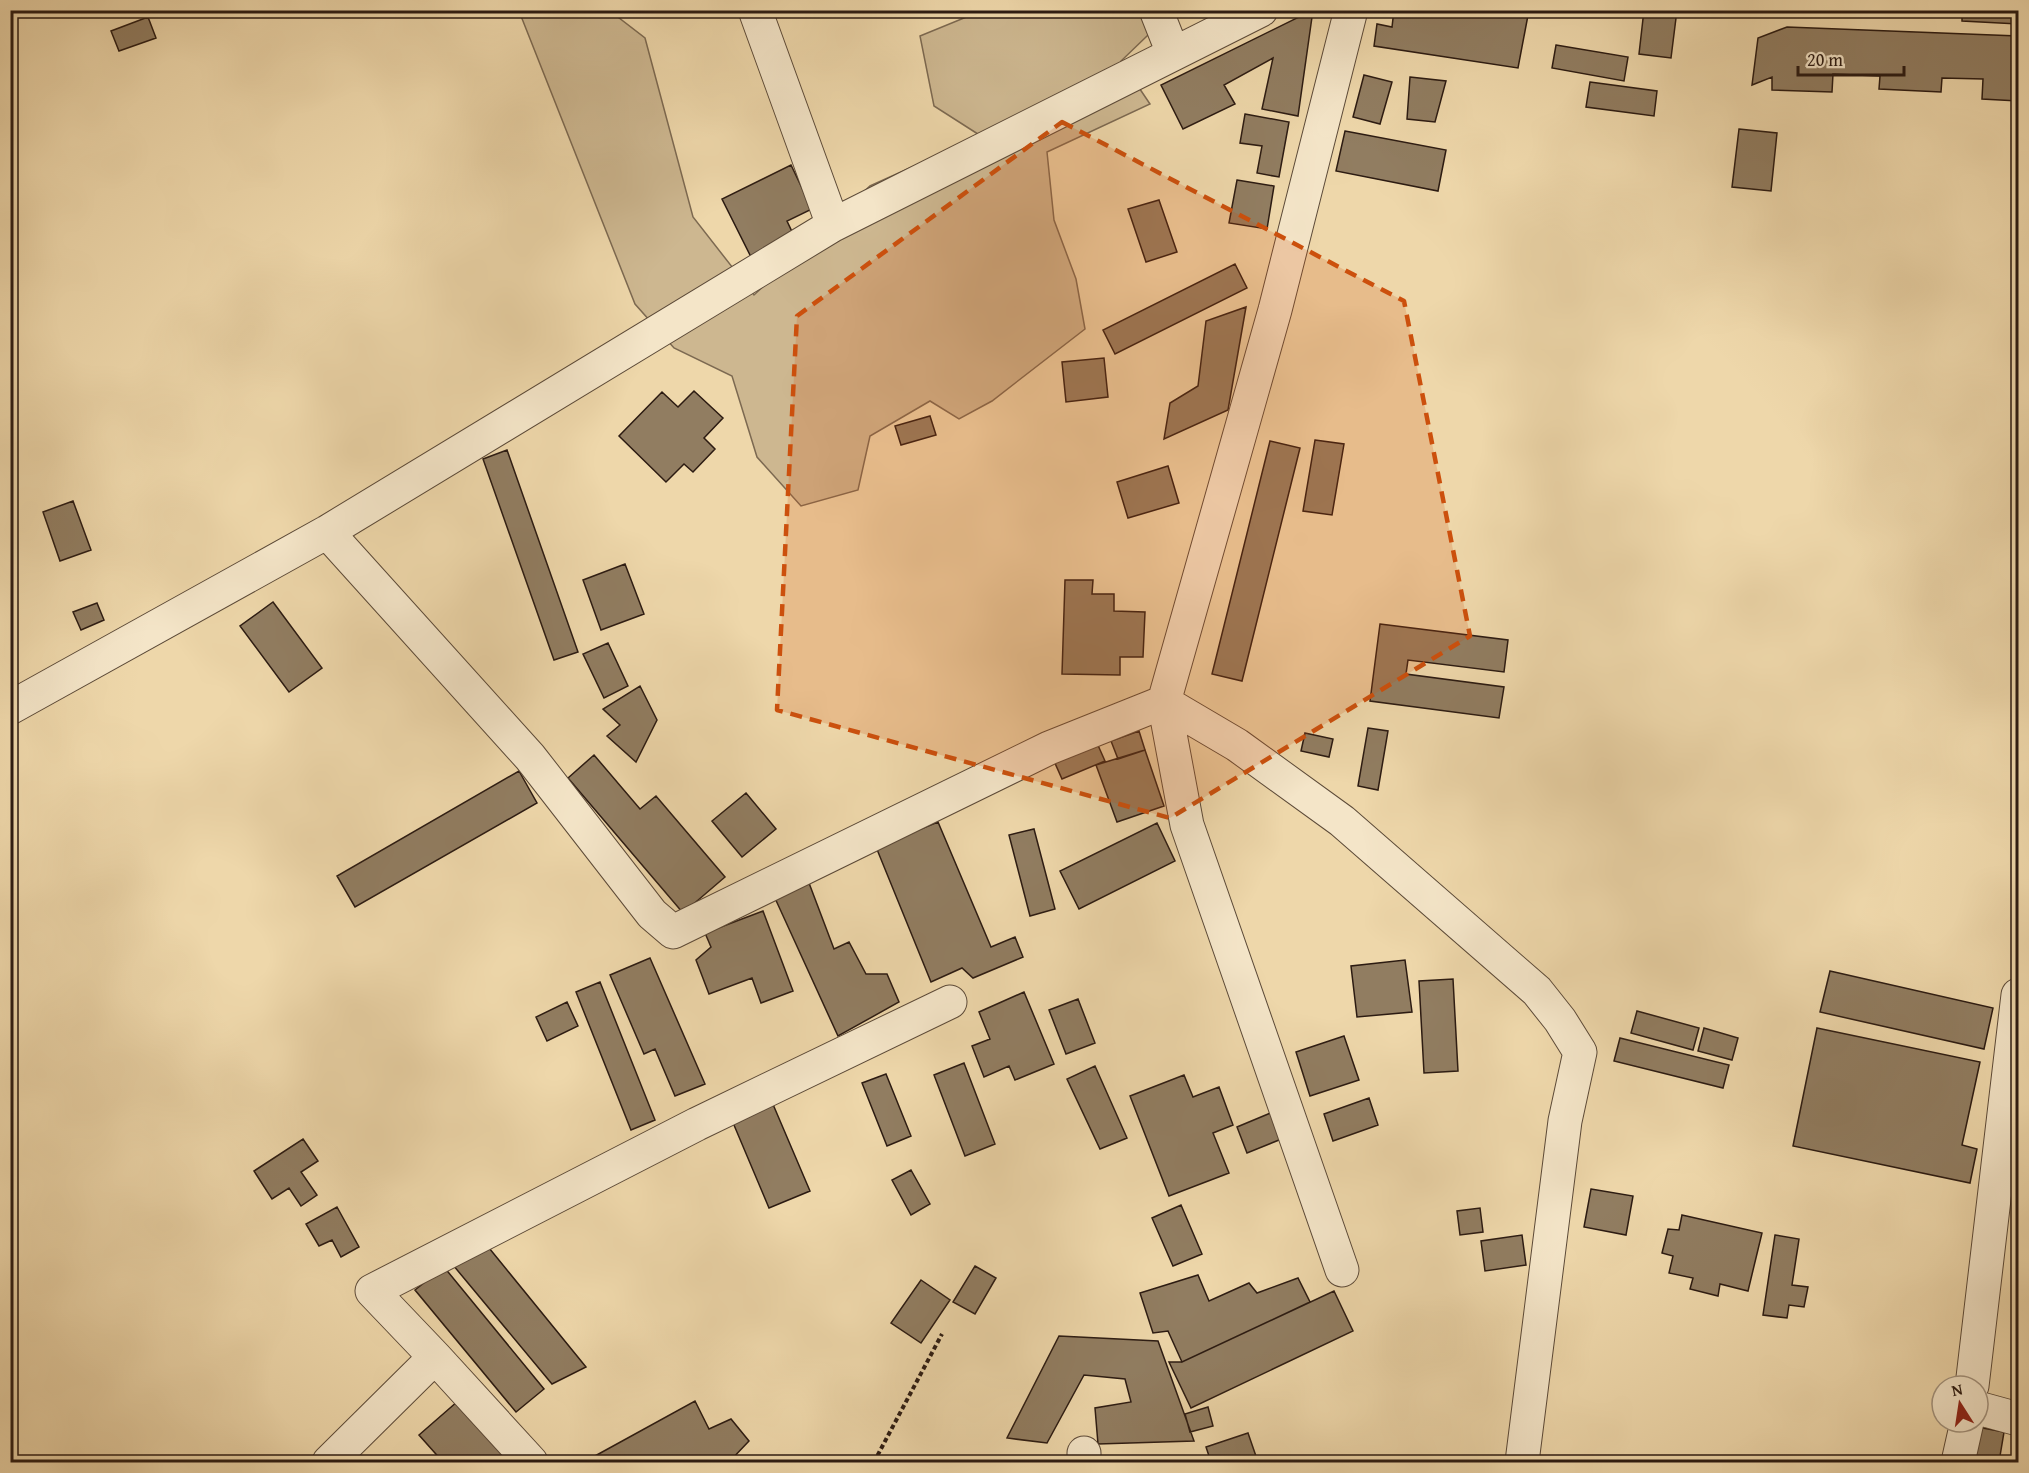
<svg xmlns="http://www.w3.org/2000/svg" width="2029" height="1473" font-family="'Gentium Book Plus',serif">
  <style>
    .green { fill: #cdb790; stroke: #7c6951; stroke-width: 1.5 }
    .building { fill: #917d61; stroke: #2c1b12; stroke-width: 1.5 }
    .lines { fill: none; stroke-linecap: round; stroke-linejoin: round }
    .minor-casing { stroke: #5c4a38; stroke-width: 35 }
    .path { stroke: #2c1b12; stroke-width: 4; stroke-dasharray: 4.5 3; stroke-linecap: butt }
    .minor { stroke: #f4e5c8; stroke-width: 33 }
    .marked { fill: #cc500d; fill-opacity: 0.2; stroke: #cc500d; stroke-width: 4.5; stroke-dasharray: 12 8; stroke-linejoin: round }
  </style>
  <rect width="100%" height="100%" fill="#eed7aa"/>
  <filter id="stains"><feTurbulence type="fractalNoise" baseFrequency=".00333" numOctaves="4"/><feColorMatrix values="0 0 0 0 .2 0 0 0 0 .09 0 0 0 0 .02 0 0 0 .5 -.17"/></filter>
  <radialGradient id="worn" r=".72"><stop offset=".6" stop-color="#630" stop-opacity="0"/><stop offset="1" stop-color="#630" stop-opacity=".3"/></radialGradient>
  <path class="green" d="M519,11h91l35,27 48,179 61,78 116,-109 111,-50 -47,-30 -14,-70 61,-25h192l-52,50 29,43 -103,48 7,68 22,59 9,50 -93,72 -33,18 -29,-18 -60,35 -12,54 -57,16 -44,-49 -25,-81 -58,-28 -39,-44z"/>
  <path class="building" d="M1313,10l-15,106 -36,-7 11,-51 -49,27 11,19 -52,25 -22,-44z
    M1394,10h135l-11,58 -144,-22 3,-22 15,3z
    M1644,10h33l-6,48 -32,-4z
    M1962,10h56v14l-56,-3z
    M148,17l8,21 -37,13 -8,-20z
    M1787,27l231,9v65l-36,-2 1,-20 -41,-1 -1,14 -62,-3 1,-13 -47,-2 -1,18 -60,-2v-13l-20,8 6,-47z
    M1556,45l72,12 -4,24 -72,-13z
    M1364,75l28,7 -12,42 -27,-7z
    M1410,77l36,4 -11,41 -28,-3z
    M1590,82l67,9 -3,25 -68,-9z
    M1245,114l44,8 -10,55 -22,-4 5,-27 -22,-3z
    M1739,129l38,4 -6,58 -39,-4z
    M1345,131l101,19 -8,41 -102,-20z
    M791,165l21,44 -25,12 8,17 -43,21 -30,-60z
    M1237,180l37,6 -7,43 -38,-6z
    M1159,200l18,52 -31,10 -18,-53z
    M1235,264l12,24 -132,66 -12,-24z
    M1246,307l-18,103 -64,29 6,-36 28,-17 8,-65z
    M1104,358l4,39 -42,5 -4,-40z
    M694,391l29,27 -19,20 11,11 -22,23 -9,-8 -18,18 -47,-46 43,-44 16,15z
    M930,416l6,19 -35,10 -6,-19z
    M1315,440l29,4 -12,71 -29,-4z
    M1270,441l30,7 -58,233 -30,-7z
    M507,450l71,202 -24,8 -71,-201z
    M1168,466l11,37 -51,15 -11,-36z
    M73,501l18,49 -31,11 -17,-49z
    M625,564l19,50 -43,16 -18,-50z
    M1065,580h28l-1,14h22v17l31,1 -2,45h-23v18l-58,-1z
    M273,602l49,66 -33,24 -49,-66z
    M97,603l7,17 -23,10 -8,-18z
    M1380,624l128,16 -4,32 -96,-12 -2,14 98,13 -5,31 -129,-17z
    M608,643l20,43 -24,12 -21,-44z
    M640,686l17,34 -21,42 -29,-26 13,-11 -17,-16z
    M1368,728l20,3 -10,59 -20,-4z
    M1139,731l6,19 -27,9 -7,-18z
    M1305,733l28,6 -4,18 -28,-6z
    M1097,743l8,18 -43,18 -8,-18z
    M1145,750l19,56 -47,16 -21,-57z
    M594,755l46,54 16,-13 69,81 -42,36 -115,-135z
    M519,771l18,32 -182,104 -18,-31z
    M746,793l30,36 -34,28 -30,-36z
    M938,822l53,125 24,-10 8,20 -50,21 -11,-10 -31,14 -55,-135z
    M1157,823l18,38 -96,48 -19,-38z
    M1034,829l21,80 -25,7 -21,-81z
    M809,883l25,66 15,-7 17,32h21l12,28 -61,34 -64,-140z
    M763,911l30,80 -32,12 -9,-25 -43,16 -13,-34 15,-13 -6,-14z
    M650,958l55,126 -30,12 -20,-47 -11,5 -34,-79z
    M1405,960l7,52 -55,5 -6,-51z
    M1830,971l163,37 -9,41 -164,-37z
    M1453,979l5,92 -34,2 -5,-92z
    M600,982l55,138 -24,10 -55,-138z
    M1024,992l30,72 -39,16 -6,-14 -25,11 -12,-31 18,-7 -11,-27z
    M1078,999l17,44 -29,11 -17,-44z
    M567,1002l11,24 -31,15 -11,-24z
    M1637,1011l62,17 -6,22 -62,-17z
    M1704,1028l34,10 -6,22 -34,-9z
    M1817,1028l163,34 -18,83 15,4 -7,34 -177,-37z
    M1344,1036l15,44 -49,16 -14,-44z
    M1620,1038l109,27 -6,23 -109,-27z
    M964,1063l31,81 -30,12 -31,-81z
    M1095,1066l32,72 -27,11 -33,-70z
    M886,1074l25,62 -24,10 -25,-63z
    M1184,1075l9,22 26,-10 14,38 -20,8 16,40 -60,23 -39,-100z
    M1369,1098l9,27 -45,16 -9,-27z
    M772,1102l38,89 -41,17 -38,-90z
    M1273,1112l11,26 -37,15 -10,-26z
    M303,1139l15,22 -17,11 16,23 -16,11 -12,-18 -17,11 -18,-28z
    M911,1170l19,34 -19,11 -19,-35z
    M1591,1189l42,7 -7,39 -42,-8z
    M1181,1205l21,49 -29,12 -21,-48z
    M337,1207l22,40 -18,10 -9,-17 -13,6 -13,-22z
    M1480,1208l3,24 -23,3 -3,-24z
    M1682,1215l80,18 -14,58 -28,-7 -2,12 -28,-7 3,-11 -24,-5 4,-17 -11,-3 6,-24 11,1z
    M1522,1235l4,30 -41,6 -4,-30z
    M1775,1235l24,4 -7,46 16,2 -4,20 -15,-2 -2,13 -24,-3z
    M485,1243l101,124 -34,17 -99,-119z
    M975,1266l21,12 -21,36 -22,-12z
    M444,1267l100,122 -28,23 -101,-122z
    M1198,1275l11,26 40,-18 8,10 41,-15 12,24 -128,60 -14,-31 -15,2 -13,-40z
    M921,1280l29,20 -29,43 -30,-20z
    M1334,1291l19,40 -162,77 -22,-46h13z
    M1059,1336l99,5 36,100 -96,3 -3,-36 36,-6 -6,-23 -41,-4 -37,68 -40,-5z
    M458,1401l54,61h-69l-24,-27z
    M695,1401l14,28 22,-10 18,22 -20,21h-145z
    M1208,1407l5,19 -23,6 -5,-18z
    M1972,1426l32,6 -5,30h-33z
    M1248,1433l10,29h-47l-5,-15z"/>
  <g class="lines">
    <g class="minor-casing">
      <path id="minor" d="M755,10l78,215
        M1156,10l17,43
        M327,532l203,225 122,157 21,18 376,-184 115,-46
        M1164,702l73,43 105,76 195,170 23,29 20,32 -15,69 -43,341
        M10,708l317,-176 506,-307 428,-215
        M1342,1270l-155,-445 -23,-123 111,-392 76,-300
        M435,1357l96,105
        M1972,1386l46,-391
        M1978,1408l40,11
        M1084,1453v9
        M329,1462l106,-105 -63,-66 325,-167 253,-122
        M1958,1462l9,-40"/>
    </g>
    <path class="path" d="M874,1462l68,-128"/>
    <use href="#minor" class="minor"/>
  </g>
  <path class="marked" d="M1062,122l342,179 66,335 -300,182 -393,-108 20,-394z"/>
  <rect width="2029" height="1473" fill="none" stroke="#eed7aa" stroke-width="36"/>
  <rect x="12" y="12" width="2005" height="1449" fill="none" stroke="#2c1b12" stroke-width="3"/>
  <rect x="18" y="18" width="1993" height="1437" fill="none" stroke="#2c1b12" stroke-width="1.5"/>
  <g transform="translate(1960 1404) rotate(348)"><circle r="28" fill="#f4e5c8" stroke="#a4947f" stroke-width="1.5"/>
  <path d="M0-4.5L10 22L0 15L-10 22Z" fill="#8f2418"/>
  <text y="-9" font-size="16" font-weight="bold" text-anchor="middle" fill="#2c1b12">N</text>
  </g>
  <path d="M1798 66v9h106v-9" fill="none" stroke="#2c1b12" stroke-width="3"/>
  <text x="1807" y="66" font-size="18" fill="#2c1b12" stroke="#f4e5c8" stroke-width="4.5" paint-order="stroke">20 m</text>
  <rect width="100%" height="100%" filter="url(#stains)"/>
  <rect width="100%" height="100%" fill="url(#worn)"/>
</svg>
